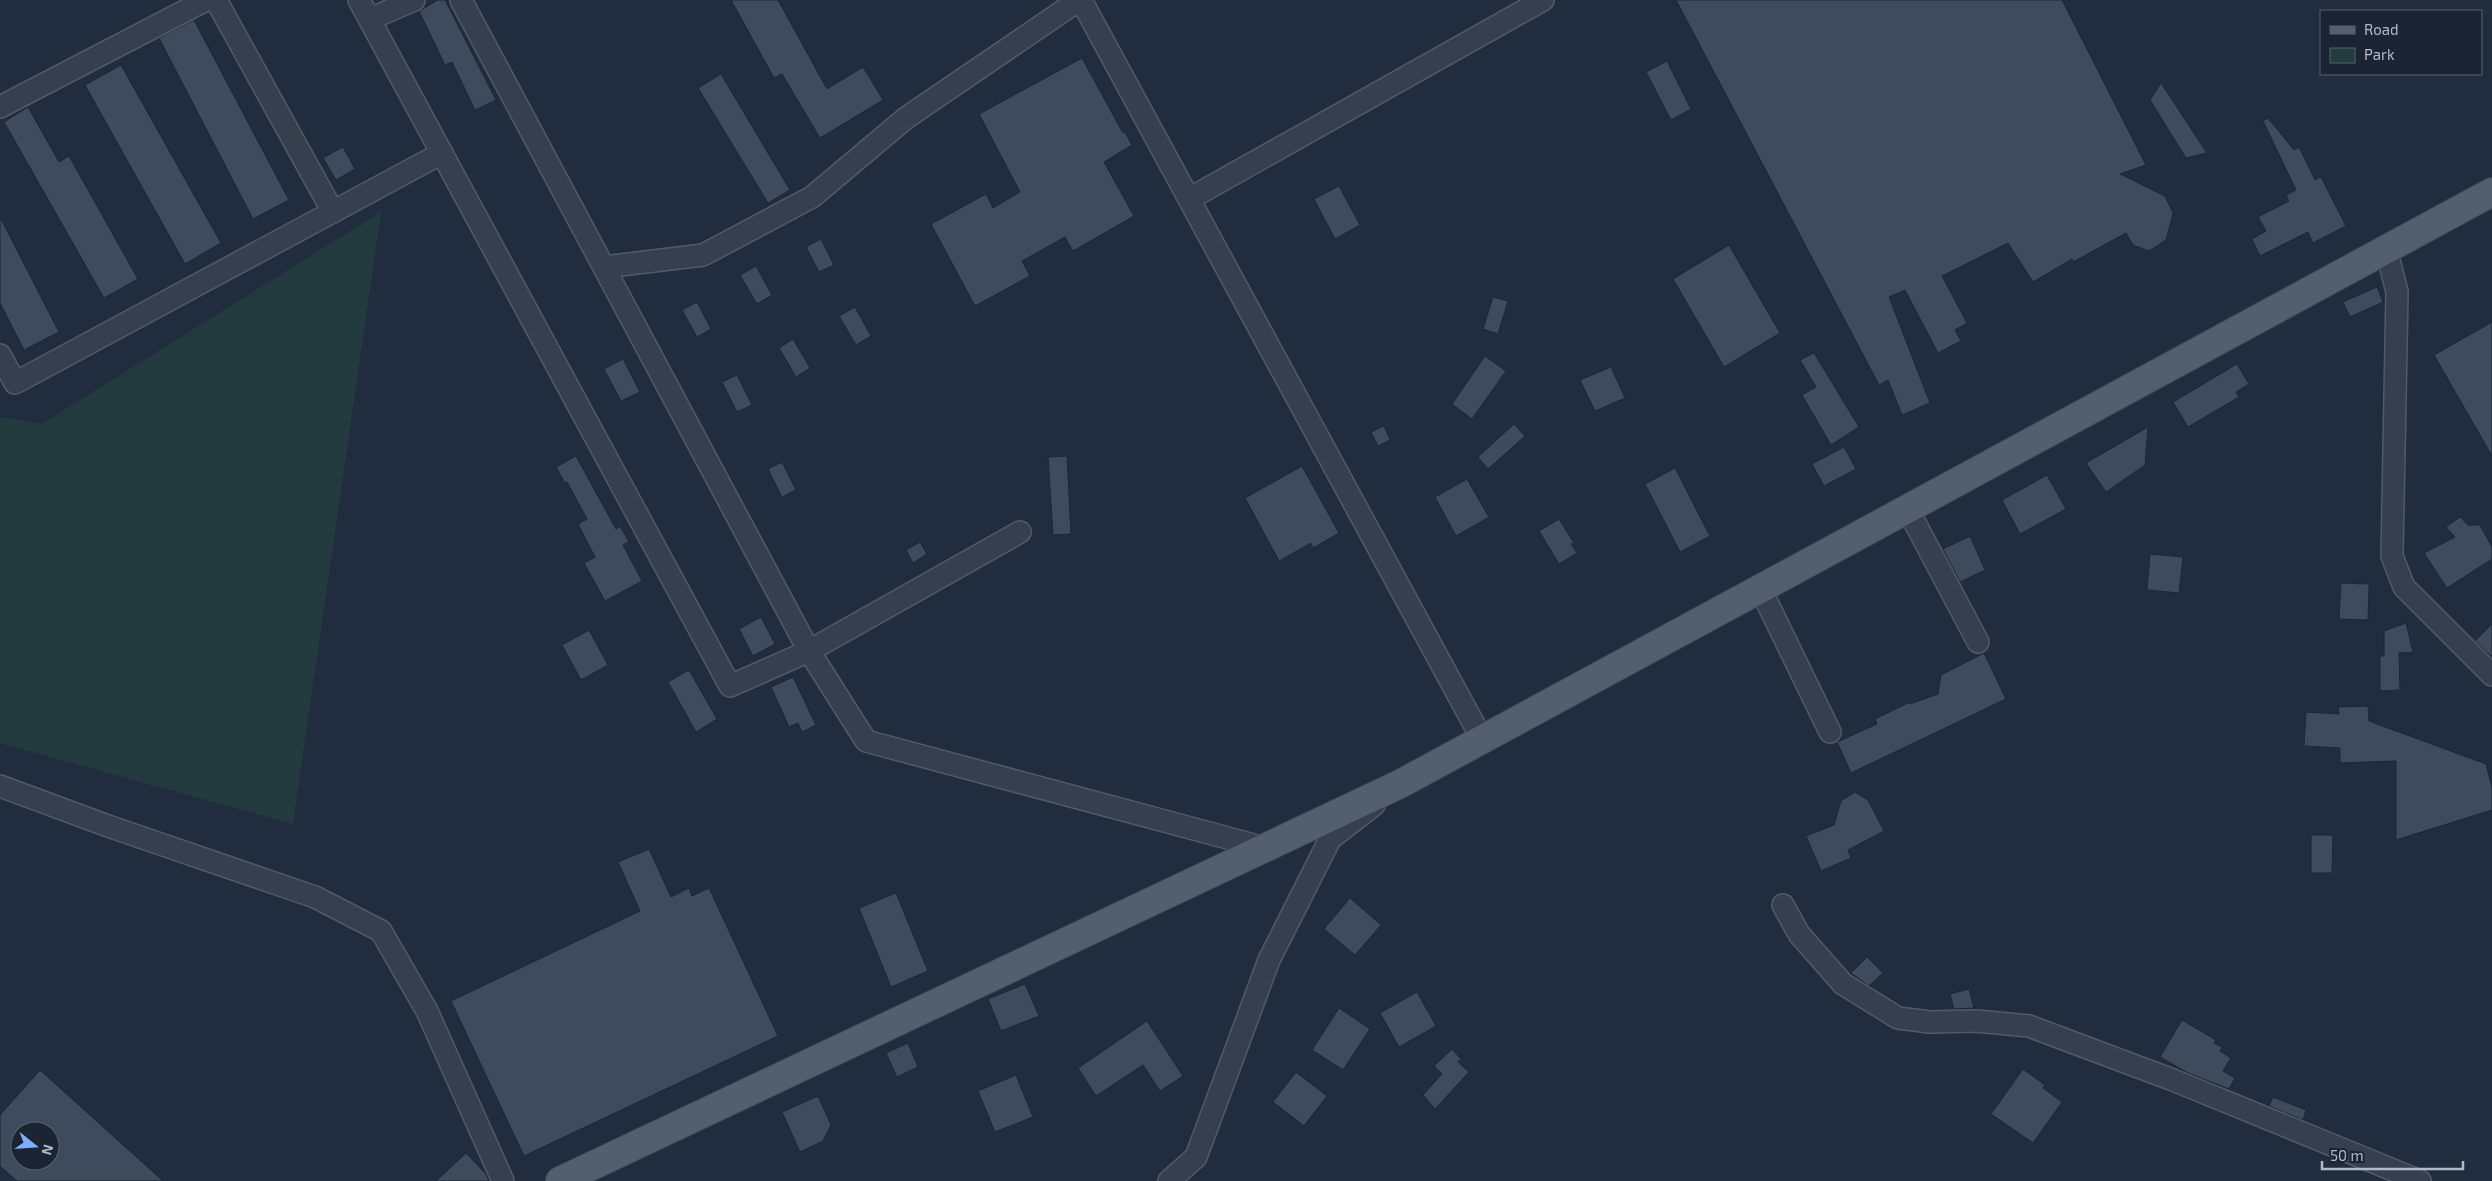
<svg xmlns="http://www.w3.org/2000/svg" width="2492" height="1181" font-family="'Exo 2',sans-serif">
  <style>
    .green { fill: #233b3f }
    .building { fill: #3d4b5d; stroke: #1d2635; fill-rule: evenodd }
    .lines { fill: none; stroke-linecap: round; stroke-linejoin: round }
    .minor-casing { stroke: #515a69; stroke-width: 24 }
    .major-casing { stroke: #3f4857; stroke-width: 30 }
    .minor { stroke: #353f4e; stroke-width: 21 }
    .major { stroke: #535e6e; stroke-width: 28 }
  </style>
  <rect width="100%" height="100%" fill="#212d3e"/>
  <path class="green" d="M381,212l-88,612 -293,-81v-326l42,7z"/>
  <path class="building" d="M438,0h7l51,100 -21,10 -23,-48 -7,3 -26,-54z
    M731,0h47l49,89 36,-22 20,33 -63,38 -38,-64 -8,4z
    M1676,0h386l84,165 -26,9 45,22 8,17 -7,27 -17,11 -16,-6 -7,-12 -53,29 -1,-3 -39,23 -25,-39 -66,33 25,47 -12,7 6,11 -23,12 -33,-63 -16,7 41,106 -28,12 -14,-35 -9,5z
    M194,20l95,180 -36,19 -94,-181z
    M1082,58l41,75 2,-1 7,13 -28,17 30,54 -61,35 -8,-14 -43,24 8,15 -55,30 -44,-82 55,-30 7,14 27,-16 -41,-78z
    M1667,61l24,48 -20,11 -25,-48z
    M121,65l100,178 -36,21 -100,-179z
    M721,74l69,116 -22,13 -70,-115z
    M2161,83l46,70 -21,5 -36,-58z
    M28,107l31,55 10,-6 69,123 -34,19 -100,-176z
    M2268,118l26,32 5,-3 16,33 6,-3 25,49 -33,17 -5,-11 -48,24 -8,-17 14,-8 -8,-14 31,-16 -3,-6 10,-5 -33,-69z
    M343,147l12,22 -19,11 -13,-22z
    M1339,186l21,39 -25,14 -21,-40z
    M0,217l59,115 -35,18 -24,-47z
    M821,239l13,26 -15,7 -13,-25z
    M1729,245l51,88 -56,34 -51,-88z
    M756,266l16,29 -15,9 -17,-29z
    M2377,287l6,15 -33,15 -7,-15z
    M1493,297l15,4 -10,33 -15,-5z
    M697,302l14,27 -14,8 -15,-27z
    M855,307l16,29 -15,9 -17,-29z
    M2492,322v134l-58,-101z
    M793,339l17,29 -14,9 -17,-29z
    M1814,353l45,74 -28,18 -29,-50 14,-8 -16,-27z
    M1485,356l21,15 -34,48 -20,-15z
    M623,359l17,33 -19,9 -17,-32z
    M2237,364l12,20 -13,8 3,5 -51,30 -15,-25z
    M1611,367l14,31 -30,13 -15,-31z
    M737,375l15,30 -15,7 -15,-30z
    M1514,424l11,12 -37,33 -10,-12z
    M1384,426l6,14 -12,6 -7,-14z
    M2148,427l-3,38 -39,27 -20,-29z
    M1844,447l12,22 -32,17 -12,-22z
    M576,456l40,73 4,-3 9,16 -6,3 19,36 -37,20 -21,-38 11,-6 -17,-33 9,-5 -20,-37 -2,1 -9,-16z
    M1067,456l4,78 -18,1 -5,-78z
    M782,462l14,28 -14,7 -14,-28z
    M1302,466l37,67 -26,15 -2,-5 -32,18 -34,-63z
    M1675,468l35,68 -30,16 -35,-68z
    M2047,475l19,34 -46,25 -18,-34z
    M1467,479l22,38 -33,19 -21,-39z
    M2460,517l8,8h12l12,22v12l-45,29 -23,-35 31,-16 -9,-10z
    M1559,519l15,24 -3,1 6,9 -18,11 -20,-33z
    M1970,536l15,34 -25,12 -17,-33z
    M920,542l7,12 -14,9 -7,-13z
    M2150,554l33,3 -4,36 -32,-3z
    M2341,583l28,1 -1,36 -29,-1z
    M761,617l14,27 -22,12 -14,-27z
    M2406,623l7,29 -14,1 1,37 -20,1v-35h4v-25z
    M2492,624v33l-17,-16z
    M589,630l19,35 -27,15 -19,-35z
    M1984,653l22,46 -155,74 -14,-31 40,-18 -2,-5 35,-17v2l28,-10 3,-19z
    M689,670l28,49 -21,13 -28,-50z
    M793,677l23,48 -14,7 -4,-9 -9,4 -18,-40z
    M2368,706l1,15 117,43 6,23v23l-96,30v-79l-56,2v-15l-36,-2 2,-34 33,2 -1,-7z
    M1855,792l13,8 16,31 -36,19 3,8 -30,13 -15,-35 28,-11 7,-24z
    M2311,835h22l-1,38h-21z
    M649,849l22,48 18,-9 3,8 17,-8 69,148 -254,120 -73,-155 189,-90 -22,-49z
    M896,893l32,78 -37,16 -32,-79z
    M1350,898l31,27 -26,30 -31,-26z
    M1867,957l16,16 -14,13 -18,-13z
    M1025,984l14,32 -38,15 -13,-32z
    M1969,989l5,19 -20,1 -4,-15z
    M1417,992l19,34 -37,21 -19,-34z
    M1339,1008l31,21 -27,41 -31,-20z
    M2182,1020l34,20 -2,3 8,4 -2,4 11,7 -8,13 12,7 -6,11 -41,-16 -28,-16z
    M1147,1021l36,55 -23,15 -17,-26 -47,31 -18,-28z
    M908,1043l10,24 -21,10 -11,-24z
    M1452,1049l9,10 -3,3 11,10 -34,37 -12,-14 19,-21 -8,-8z
    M2023,1069l22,16 -2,3 19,14 -29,41 -42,-29z
    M40,1070l123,111h-146l-17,-15v-51zM20,1131h30v30h-30z
    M1296,1072l31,24 -23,30 -31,-24z
    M1016,1075l17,42 -38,15 -17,-41z
    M818,1096l13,29 -8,16 -23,11 -18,-40z
    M2273,1097l33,13 -3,10 -34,-14z
    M466,1153l20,21 3,7h-53z"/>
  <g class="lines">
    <g class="minor-casing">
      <path id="minor" d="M216,0l117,212
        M359,0l371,686 79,-35 57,90 399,107
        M461,0l348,651 211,-119
        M1081,0l401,739
        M370,19l44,-19
        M0,107l206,-107
        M1189,199l354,-199
        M2386,248l11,44 -5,264 12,31 88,88
        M604,267l99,-12 109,-58 94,-79 173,-118
        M0,355l15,28 427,-230
        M1907,508l71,134
        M1760,588l70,144
        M0,786l108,40 207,71 66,34 46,80 76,170
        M1783,905l16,29 44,50 55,34 32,4 46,-1 53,5 144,54 247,101
        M1169,1181l27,-24 73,-197 61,-121 44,-34"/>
    </g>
    <g class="major-casing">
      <path id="major" d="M560,1181l840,-397 1092,-592"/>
    </g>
    <use href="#minor" class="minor"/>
    <use href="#major" class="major"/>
  </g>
  <rect x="2320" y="10" width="162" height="65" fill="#1b2433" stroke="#57606f"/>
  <rect x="2330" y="26" width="25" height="8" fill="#535e6e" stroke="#57606f"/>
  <text x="2364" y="35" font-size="15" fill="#b1bac9">Road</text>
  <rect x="2330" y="48" width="25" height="15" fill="#233b3f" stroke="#57606f"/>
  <text x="2364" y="60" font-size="15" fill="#b1bac9">Park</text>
  <g transform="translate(35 1146) rotate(107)"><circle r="24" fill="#1b2433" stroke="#57606f"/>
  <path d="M0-4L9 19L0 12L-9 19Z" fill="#80aeff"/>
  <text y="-8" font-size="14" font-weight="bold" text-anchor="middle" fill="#b1bac9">N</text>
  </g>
  <path d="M2322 1161v8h141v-8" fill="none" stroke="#b1bac9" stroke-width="2.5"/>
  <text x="2330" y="1161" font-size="15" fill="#b1bac9" stroke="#1b2433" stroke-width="4" paint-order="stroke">50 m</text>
</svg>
